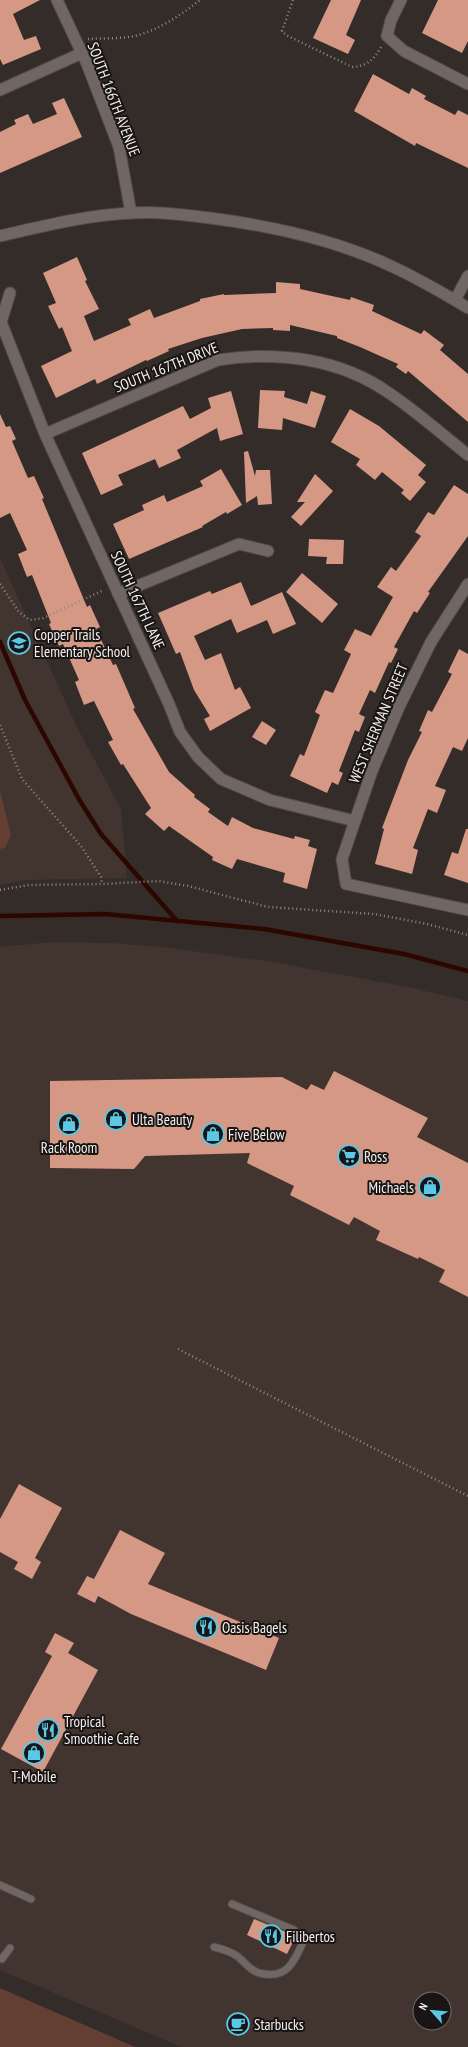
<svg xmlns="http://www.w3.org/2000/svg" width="468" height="2047" font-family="'PT Sans Narrow',sans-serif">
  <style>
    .built { fill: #42342f; fill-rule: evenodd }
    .green { fill: #633e33 }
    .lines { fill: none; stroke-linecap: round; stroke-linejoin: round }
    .stream { stroke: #2c0700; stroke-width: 4.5 }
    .building { fill: #d59884 }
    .service-casing { stroke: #504947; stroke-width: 9 }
    .minor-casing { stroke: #504947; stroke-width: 13 }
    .tertiary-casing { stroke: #504947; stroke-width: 13 }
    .path { stroke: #908a87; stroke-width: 2.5; stroke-dasharray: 1 3; stroke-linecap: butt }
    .service { stroke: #706765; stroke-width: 7 }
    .minor { stroke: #706765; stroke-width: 11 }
    .tertiary { stroke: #706765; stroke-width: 11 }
    .labels { text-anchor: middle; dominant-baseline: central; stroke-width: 4; stroke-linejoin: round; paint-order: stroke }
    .street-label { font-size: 15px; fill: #f6f1ef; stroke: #181514 }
    .poi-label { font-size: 15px; fill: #f6f1ef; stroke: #181514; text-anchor: start }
  </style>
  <rect width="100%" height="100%" fill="#332c29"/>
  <path class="built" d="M0,558l77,169 44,82 6,69 -101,2 -26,5z
    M51,942l60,1 51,4 106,14 145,27 55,13v1046h-287l-181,-77v-1023zM420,1999h24v24h-24z"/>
  <path class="green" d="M0,791l11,44 -6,13 -5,1z
    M0,1988l135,59h-135z"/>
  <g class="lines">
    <path class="stream" d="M0,642l25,58 55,101 21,33 76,87
      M0,916l105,-2 159,15 140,25 64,17"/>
  </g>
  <path class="building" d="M0,0h40l-27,14 11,26 12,-4 5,13 -38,16 -3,-6z
    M331,0h30l-15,35 9,5 -7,14 -35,-16z
    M438,0h30v41l-6,12 -40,-20z
    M373,74l36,20 3,-6 14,8 -2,3 31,16 3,-5 10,5v53l-52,-25 -1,3 -61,-35z
    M64,98l18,39 -82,36v-41l16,-8 -2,-4 14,-6 5,10 24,-10 -5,-11z
    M77,257l10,23 -2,1 14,28 -15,7 10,25 37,-16 -3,-6 22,-10 4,9 46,-17v-2l24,-5v1l52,-2v-11l24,2v5l50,11 1,-3 23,8 -2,6 49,23 3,-4 20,15 -4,5 28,24v48l-60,-51 -2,3 -10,-7 2,-3 -38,-17 -23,-9v-2l-47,-11v6l-17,-1v-2l-31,1 -40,9 -34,11 1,2 -22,10 -1,-1 -49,24 -2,-5 -39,19 -15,-32 31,-15 -10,-24 -3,2 -11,-23 8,-3 -13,-30z
    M260,390l25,1 -1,6 23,7 4,-13 15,5 -11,32 -32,-10 -1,12 -24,-2z
    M231,391l12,43 -23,7 -3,-13 -40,22 4,8 -22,10 -4,-9 -37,16 5,10 -22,10 -19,-42 101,-47 7,13 21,-11 -3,-10z
    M350,409l29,17 47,39 -8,10 8,7 -16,19 -9,-8 3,-3 -22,-18 -7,8 -19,-15 4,-6 -29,-17z
    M0,414l6,13 4,-1 6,13 -4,2 16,37 6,-2 10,22 -2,1 45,108 3,-2 10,22 -4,2 17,36 3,-1 19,44 -2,1 36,63 26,23 -1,2 16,12 -2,3 20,14 4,-9 21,11 41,11 1,-3 15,4 -2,6 9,3 -10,40 -24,-7 2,-9 -48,-14 -5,10 -20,-9 1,-3 -44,-31 -5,5 -19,-17 6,-6 -28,-44 -2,1 -13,-23 5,-2 -19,-39 -10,4 -9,-23 4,-2 -16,-36 -4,2 -10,-22 2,-1 -19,-48 -5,2 -9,-23 9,-4 -17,-37 -10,5z
    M248,451l7,25 1,-6h14l2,34 -14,1 -1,-9 -11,7 -2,-51z
    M221,469l21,36 -15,9 -1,-2 -24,14 1,1 -74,32 -16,-35 31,-14 -2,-5 22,-10 3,7 36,-16 -3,-5z
    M315,474l18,17 -32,35 -10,-9 14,-15h-8z
    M454,485l14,9v42l-40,56 2,1 -13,20 -3,-2 -20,36 4,2 -7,14 -2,-1 -14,31 -5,-3 -11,24 6,3 -6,15 -4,-2 -16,41 4,2 -5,12 -6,-3 -5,11 -37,-17 10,-22 4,2 16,-41 -5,-3 10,-22 8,3 18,-39 -7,-4 11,-21 16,7 22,-39 -16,-10 14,-20 5,4 25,-35 -6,-4 13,-20 6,3z
    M309,539l35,1 -1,24h-17l1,-7 -19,-1z
    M302,573l36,31 -16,19 -36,-31z
    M241,582l10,24 31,-14 14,32 -23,10 -6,-14 -30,13 -6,-14 -37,17 11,24 16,-7 14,37 5,-3 11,21 -41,23 -6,-12 6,-3 -16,-26 -14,-38 -4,2 -18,-41 52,-22 2,3z
    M459,649l9,5v84l-6,13 -9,-4 -18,39 11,4 -9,23 -9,-4 -15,39 5,2 -6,24 -37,-10 9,-35 -2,-1 26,-68 14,-28 -3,-1 9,-21 4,2 20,-38 -4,-2z
    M262,721l14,9 -10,15 -14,-8z
    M466,829h2v54l-24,-8 8,-23 6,2z
    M334,1071l94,47 -11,19 51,26v134l-29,-15 6,-12 -26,-13 -1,2 -42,-19 4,-9 -26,-14 -5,8 -59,-30 4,-9 -47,-23 3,-10 -105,3 -11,13 -84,-1v-87l232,-4 25,13 4,-6 13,6z
    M19,1484l43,24 -27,50 6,4 -9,17 -18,-10 4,-7 -18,-10v-33z
    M120,1530l45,23 -17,31 131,54 -13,32 -135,-56 -33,-18 -3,7 -18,-9 10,-18 7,3z
    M55,1633l19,10 -6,10 30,17 -55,102 -42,-23 51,-93 -7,-4z
    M254,1919l37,15 4,4 -8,16 -40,-19z"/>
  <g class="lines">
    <g class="service-casing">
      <path id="service" d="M0,1885l31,14
        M214,1947c8,2 16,4 23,9 7,5 12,14 22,17 27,7 35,-10 44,-31l-3,-6 -6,-6 -62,-26
        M0,1958l2,1 8,-11"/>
    </g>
    <g class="minor-casing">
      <path id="minor" d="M57,0l30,64 32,83 12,66
        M401,0l-10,20 -4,16 17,15 64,33
        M0,90l82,-37
        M10,293l-9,29 44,112 124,270 11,28 18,25 23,22 49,21 85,21
        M455,300l13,-24
        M45,434l173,-74c59,-9 121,-2 171,33 28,19 53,41 79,62
        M468,584l-37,58 -32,65 -27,64 -30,88 4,25 122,26
        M118,594l121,-50 29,7"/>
    </g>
    <g class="tertiary-casing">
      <path id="tertiary" d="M0,236c43,-10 87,-21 131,-23 26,-2 53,2 79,5 62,8 124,21 181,48 26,12 52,27 77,42"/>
    </g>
    <path class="path" d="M293,0l-11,31 4,4 66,32c15,-1 22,-7 29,-20
      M88,39c15,-1 32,0 47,-3 24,-6 46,-21 65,-36
      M0,584l19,28 11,8 13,-2 61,-28
      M0,725l22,54 59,67 20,31 1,7
      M0,890l29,-5 73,-1 57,-3 29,5 80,21 106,7 53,10 41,11
      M178,1349l290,147"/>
    <use href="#service" class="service"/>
    <use href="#minor" class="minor"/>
    <use href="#tertiary" class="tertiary"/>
  </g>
  <defs>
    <g id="school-ring" transform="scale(1.15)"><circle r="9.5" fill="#181514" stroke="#5ac8e6" stroke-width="1.5"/><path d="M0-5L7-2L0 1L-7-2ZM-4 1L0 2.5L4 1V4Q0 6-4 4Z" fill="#5ac8e6"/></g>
    <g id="shop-ring" transform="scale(1.15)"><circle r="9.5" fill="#181514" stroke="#5ac8e6" stroke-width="1.5"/><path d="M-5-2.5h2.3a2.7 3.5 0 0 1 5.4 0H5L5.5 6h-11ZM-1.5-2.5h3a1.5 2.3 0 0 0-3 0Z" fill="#5ac8e6"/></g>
    <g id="supermarket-ring" transform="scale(1.15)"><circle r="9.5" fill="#181514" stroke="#5ac8e6" stroke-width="1.5"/><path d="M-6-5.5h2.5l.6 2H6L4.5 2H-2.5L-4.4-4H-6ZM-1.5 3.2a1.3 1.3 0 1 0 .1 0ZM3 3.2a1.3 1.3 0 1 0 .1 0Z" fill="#5ac8e6"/></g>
    <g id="restaurant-ring" transform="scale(1.15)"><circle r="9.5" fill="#181514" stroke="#5ac8e6" stroke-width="1.5"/><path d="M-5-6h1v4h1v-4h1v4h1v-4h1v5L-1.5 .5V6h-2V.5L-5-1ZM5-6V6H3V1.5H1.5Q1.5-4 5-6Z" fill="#5ac8e6"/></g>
    <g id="cafe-ring" transform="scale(1.15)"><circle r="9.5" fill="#181514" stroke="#5ac8e6" stroke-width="1.5"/><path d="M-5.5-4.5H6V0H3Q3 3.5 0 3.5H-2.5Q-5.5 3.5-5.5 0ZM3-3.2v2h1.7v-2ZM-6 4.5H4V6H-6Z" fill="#5ac8e6"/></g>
  </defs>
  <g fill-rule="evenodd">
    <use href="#school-ring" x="19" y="643"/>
    <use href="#shop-ring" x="116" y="1119"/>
    <use href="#shop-ring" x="69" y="1124"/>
    <use href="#shop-ring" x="213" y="1134"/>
    <use href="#supermarket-ring" x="349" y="1156"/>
    <use href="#shop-ring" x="430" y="1187"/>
    <use href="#restaurant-ring" x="206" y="1627"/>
    <use href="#restaurant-ring" x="48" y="1730"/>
    <use href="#shop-ring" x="34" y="1753"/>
    <use href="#restaurant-ring" x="271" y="1936"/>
    <use href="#cafe-ring" x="238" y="2024"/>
  </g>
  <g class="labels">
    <g class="street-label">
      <text transform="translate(114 99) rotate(69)">SOUTH 166TH AVENUE</text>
      <text transform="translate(166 367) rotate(-22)">SOUTH 167TH DRIVE</text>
      <text transform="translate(138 600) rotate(65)">SOUTH 167TH LANE</text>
      <text transform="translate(378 723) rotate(-67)">WEST SHERMAN STREET</text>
    </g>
    <g class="poi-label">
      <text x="34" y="634">Copper Trails<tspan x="34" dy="17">Elementary School</tspan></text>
      <text x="132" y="1119">Ulta Beauty</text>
      <text x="228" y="1134">Five Below</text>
      <text x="69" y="1147" text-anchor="middle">Rack Room</text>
      <text x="364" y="1156">Ross</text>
      <text x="414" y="1187" text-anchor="end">Michaels</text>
      <text x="222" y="1627">Oasis Bagels</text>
      <text x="64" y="1721">Tropical<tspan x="64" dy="17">Smoothie Cafe</tspan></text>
      <text x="34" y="1776" text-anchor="middle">T-Mobile</text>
      <text x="286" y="1936">Filibertos</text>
      <text x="254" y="2024">Starbucks</text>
    </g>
  </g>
  <g transform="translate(432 2011) rotate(297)"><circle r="19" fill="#181514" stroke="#716d6c"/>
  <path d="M0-3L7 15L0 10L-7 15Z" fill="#5ac8e6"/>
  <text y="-6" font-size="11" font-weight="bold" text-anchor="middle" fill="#f6f1ef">N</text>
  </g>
</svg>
